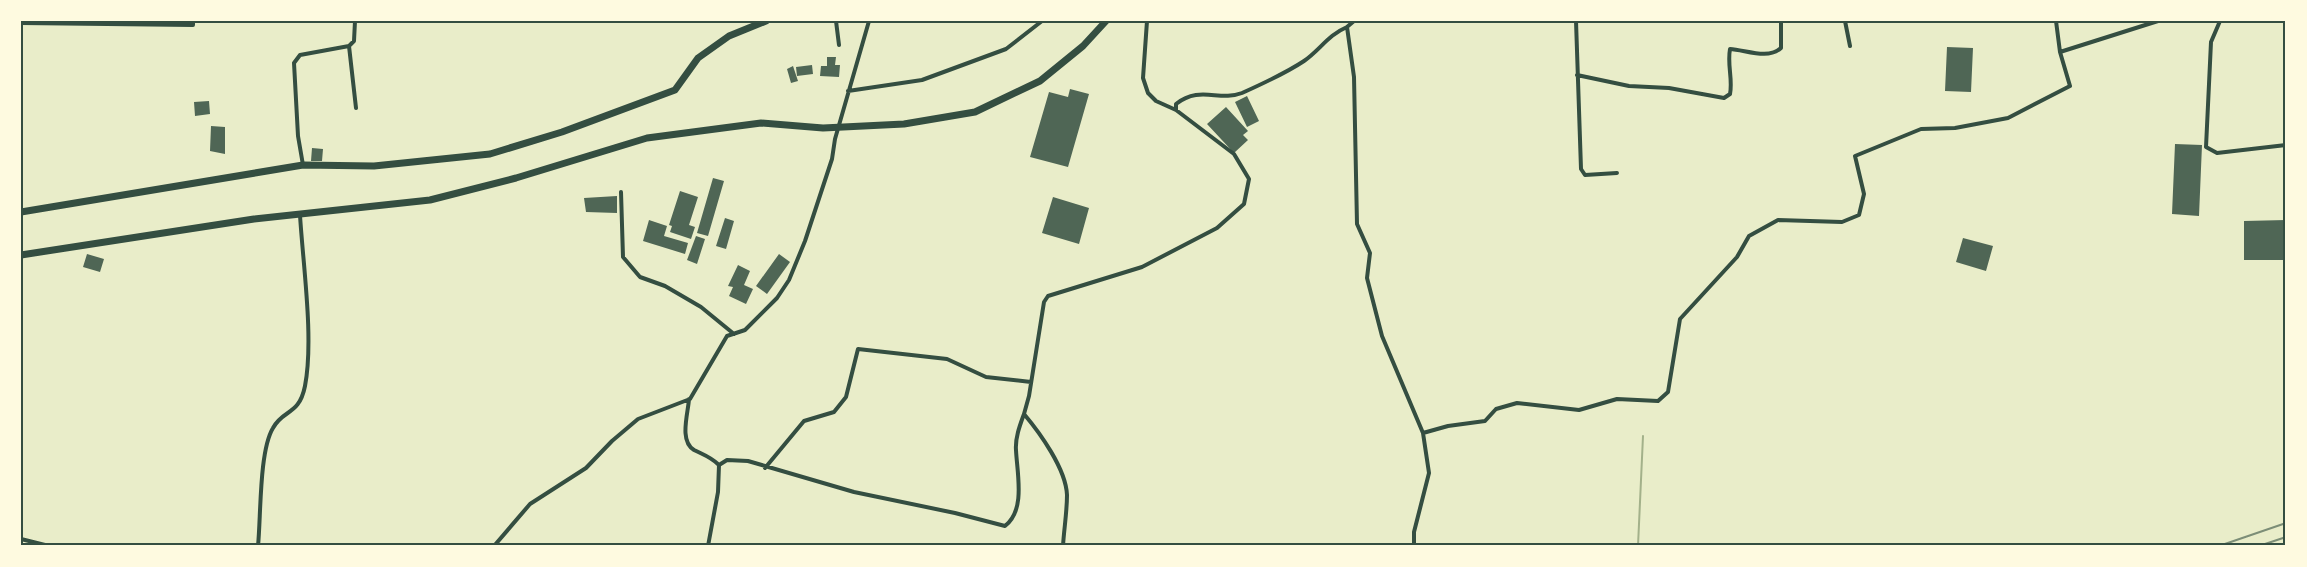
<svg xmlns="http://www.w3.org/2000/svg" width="2307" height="567" font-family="'PT Sans',sans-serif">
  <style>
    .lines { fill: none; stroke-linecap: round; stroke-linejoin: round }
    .stream { stroke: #a3b18a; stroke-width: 2 }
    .building { fill: #4f6655 }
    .minor { stroke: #344e41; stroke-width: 4 }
    .trunk { stroke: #344e41; stroke-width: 7 }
    .rail { stroke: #7c8e77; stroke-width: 2 }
    .neatline { fill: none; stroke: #344e41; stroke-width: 2 }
  </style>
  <rect width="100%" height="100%" fill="#e9edc9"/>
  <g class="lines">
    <path class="stream" d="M1638,546l5,-110"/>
  </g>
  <path class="building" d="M1947,47l26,1 -2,44 -26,-1z
    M827,57h9l-1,8h5l-1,12 -19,-1 1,-10h6z
    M812,65l1,9 -16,2 -1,-9z
    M793,66l5,15 -7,2 -4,-14z
    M1070,89l19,5 -21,73 -38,-10 19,-65 19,5z
    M1247,96l12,25 -12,6 -12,-25z
    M209,101l1,13 -15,2 -1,-14z
    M1226,107l22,24 -5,4 5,5 -14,13 -27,-29z
    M211,126l14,1v27l-15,-3z
    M2175,144l27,1 -3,71 -27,-2z
    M312,148l11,1 -1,12h-11z
    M713,178l11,3 -16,55 -11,-3z
    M680,191l18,6 -9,28 6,2 -4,12 -21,-7 2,-6 -3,-1z
    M617,196v17l-31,-1 -2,-14z
    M1053,197l36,11 -10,36 -37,-11z
    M725,218l9,3 -8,28 -10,-3z
    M649,220l18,6 -3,10 24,7 -3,11 -42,-13z
    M2286,220v40h-42v-39z
    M696,236l9,3 -8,25 -10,-4z
    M1963,238l30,8 -7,25 -30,-9z
    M87,254l17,5 -4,13 -17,-5z
    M779,254l11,8 -23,32 -11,-8z
    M738,265l12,6 -6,14 9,4 -7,15 -17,-8 4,-9 -5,-1z"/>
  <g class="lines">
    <path class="minor" d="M836,21l3,24
      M1354,21l-7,6 7,50 3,147 13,29 -3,25 15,58 41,97 6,40 -15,59v14
      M1576,21l5,148 4,6 32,-2
      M1845,21l5,25
      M2056,21l4,31
      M2220,21l-9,21 -5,105 11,6 69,-8
      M21,23l172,2v-4
      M349,46l7,62
      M1577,75l52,11 40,2 55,10 6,-4c3,-15 -3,-29 0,-45 16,1 38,11 51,-1v-27
      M848,91l74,-11 84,-31 36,-28
      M1176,110v-6c24,-19 43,-2 66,-11 20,-9 44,-20 62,-32 16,-11 24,-26 43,-34
      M303,165l-5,-29 -4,-73 6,-8 49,-9 5,-5 1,-20
      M621,192l2,65 17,20 25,9 36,21 33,27
      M689,399c-1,15 -10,42 5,51 10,5 17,7 25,15l-1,27 -10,54
      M1423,433l25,-7 37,-5 11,-12 21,-6 62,7 38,-11 41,2 10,-9 12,-73 57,-62 12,-21 29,-16 64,2 17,-7 5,-21 -9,-38 66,-27 34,-1 53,-10 62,-32 -10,-34 98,-31
      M719,465l8,-5 21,1 106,31 101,21 50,13c21,-16 12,-53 11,-76 -1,-12 4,-25 8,-36
      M765,468l39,-47 30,-9 12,-15 12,-48 89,10 39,18 45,5
      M21,539l28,7
      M258,546c3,-29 1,-95 15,-118 10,-19 26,-12 32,-42 9,-47 -2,-121 -5,-171
      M494,546l36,-42 56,-36 26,-27 26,-22 52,-20 37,-63 18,-6 32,-32 12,-18 16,-39 27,-82 3,-20 34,-118
      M1063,546c1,-17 4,-34 4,-51 -1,-26 -27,-62 -43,-81l5,-18 15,-94 4,-6 94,-29 75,-39 27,-24 5,-25 -15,-25 -58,-44 -20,-9 -8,-8 -5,-15 4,-57"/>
    <path class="trunk" d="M21,212l282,-47 71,1 116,-12 72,-22 113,-42 23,-32 31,-22 37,-15
      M21,255l233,-36 176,-19 86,-22 131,-40 114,-15 62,5 81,-4 71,-12 65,-31 43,-35 23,-25"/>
    <path class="rail" d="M2219,546l67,-23
      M2259,546l27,-9"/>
  </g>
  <rect width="2307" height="567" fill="none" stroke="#fefae0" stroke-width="45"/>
  <rect x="22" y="22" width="2262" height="522" class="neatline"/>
</svg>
